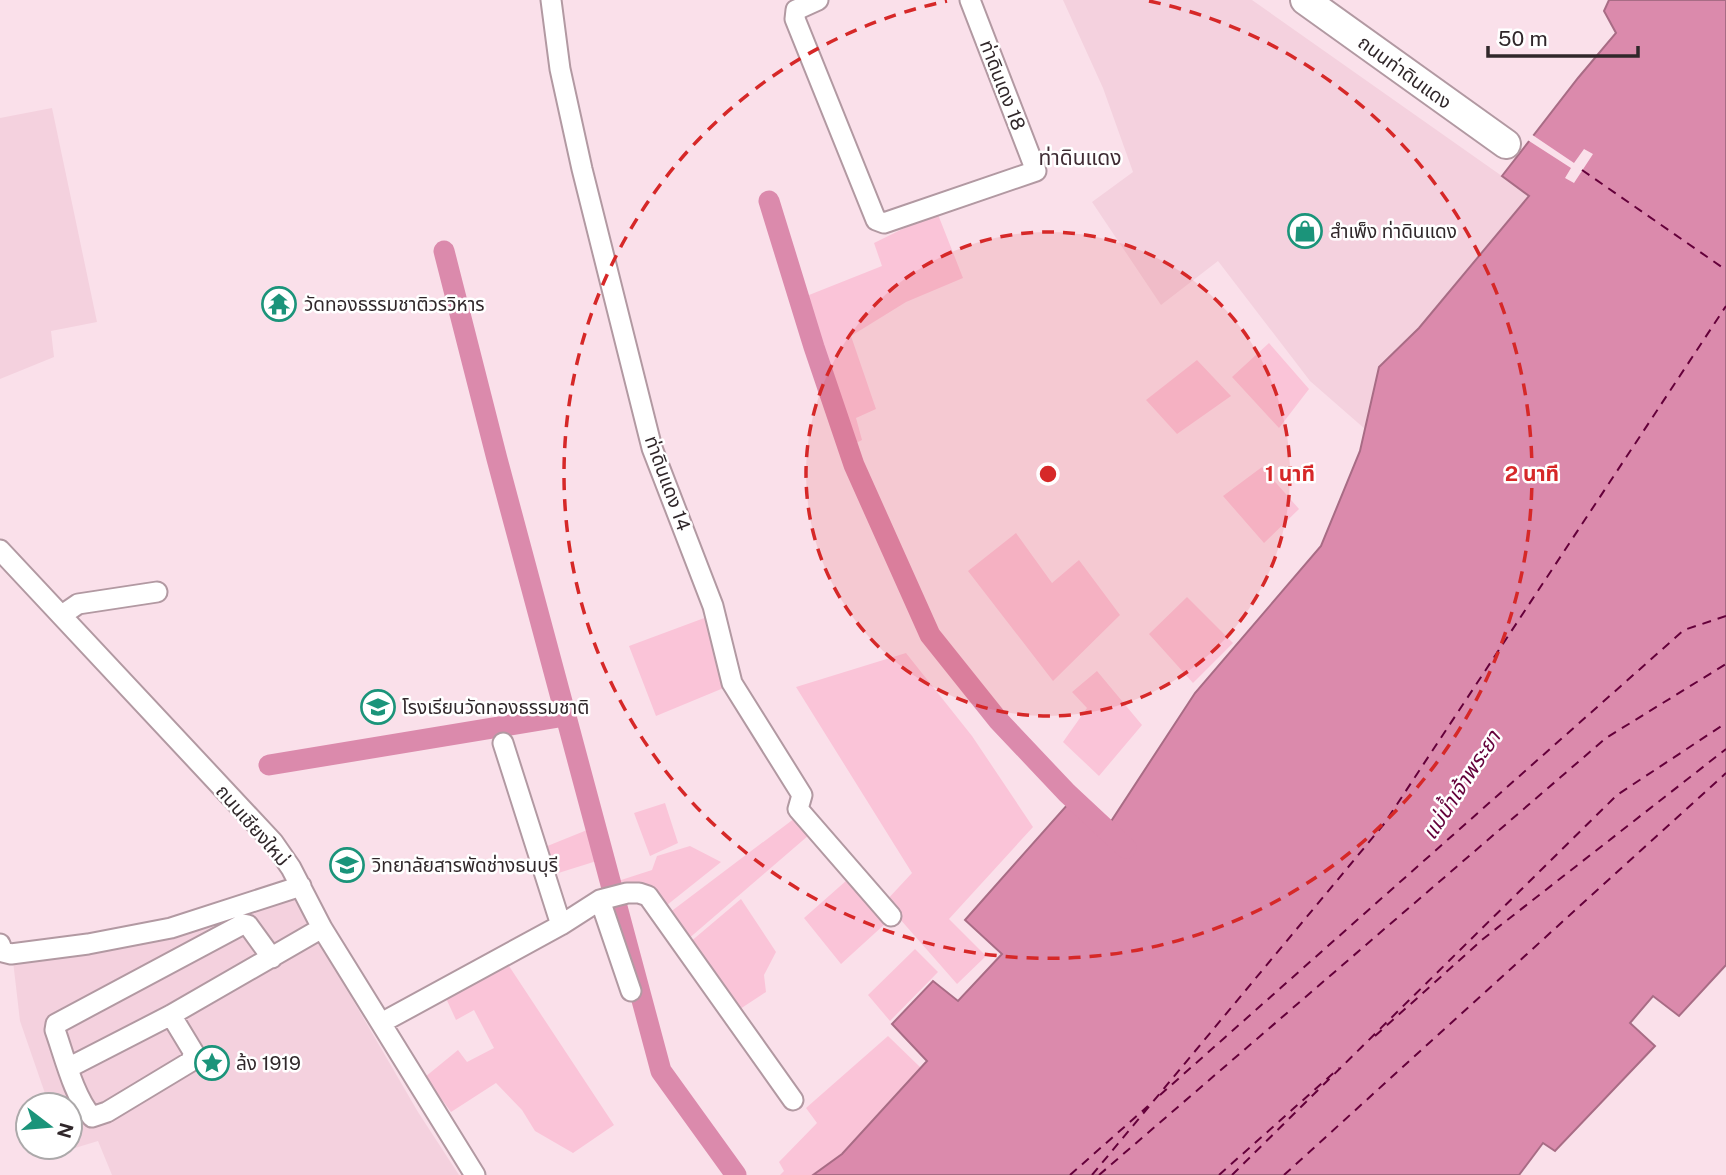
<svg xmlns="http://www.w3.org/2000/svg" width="1726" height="1175" font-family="'Public Sans','Noto Sans Thai',sans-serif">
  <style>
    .built { fill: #f4d1de }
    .green { fill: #fac4d8 }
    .water { fill: #db8aac; stroke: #a86c85; stroke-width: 2 }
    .pier { fill: #fae0ea }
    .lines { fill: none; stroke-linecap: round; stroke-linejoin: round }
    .canal { stroke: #db8aac; stroke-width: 21 }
    .ferry { stroke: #64003a; stroke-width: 2; stroke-dasharray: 9 7; stroke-linecap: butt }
    .street-casing { stroke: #b299a2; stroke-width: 23 }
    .secondary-casing { stroke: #b299a2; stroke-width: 32 }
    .street { stroke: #fff; stroke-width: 19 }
    .secondary { stroke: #fff; stroke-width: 28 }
    .ring { fill: none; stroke: #d62828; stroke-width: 3.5; stroke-dasharray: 12 9 }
    .labels { text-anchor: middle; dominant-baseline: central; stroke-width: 5; stroke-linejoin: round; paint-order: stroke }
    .street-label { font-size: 19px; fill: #30272a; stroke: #fff }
    .poi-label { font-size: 19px; fill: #30272a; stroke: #fff; text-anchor: start }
    .neighbourhood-label { font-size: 21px; fill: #3f2b33; stroke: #fff }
    .water-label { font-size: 21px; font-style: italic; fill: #64003a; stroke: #fff }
    .centre { fill: #d62828; stroke: #fff; stroke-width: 3.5 }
    .ring-label { font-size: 21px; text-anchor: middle; font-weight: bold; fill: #d62828; stroke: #fff; stroke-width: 5; stroke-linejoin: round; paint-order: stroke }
  </style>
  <rect width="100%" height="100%" fill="#fae0ea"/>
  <path class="built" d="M1063,0h189l277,195 -110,133 -40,39 -14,62 -55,-48 -92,-120 -57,44 -69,-103 41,-30 -30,-84z
    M52,108l45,214 -46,9 3,26 -54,22v-261z
    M293,897l125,215 41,63h-347l-14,-34 -33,10 -1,-4h6v-42h-21l-29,-84 -7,-60z"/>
  <path class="green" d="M937,212l26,66 -57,24 -55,34 25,73 -20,9 6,22 -12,6 -46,-149 78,-31 -8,-23z
    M1269,343l40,46 -30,39 -47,-51z
    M1197,360l34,36 -54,38 -31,-34z
    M1262,467l37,42 -35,34 -41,-47z
    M1016,533l36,50 27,-23 41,55 -67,66 -85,-110z
    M1187,597l46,46 -40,40 -44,-49z
    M707,617l19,70 -70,29 -27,-70z
    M906,653l66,83 61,91 -84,92 37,37 -29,28 -72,-82 27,-29 -116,-186z
    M1097,671l45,54 -43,51 -36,-34 24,-34 -15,-16z
    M665,803l13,40 -28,13 -16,-43z
    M795,818l14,17 -122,105 -18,-27z
    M592,828l11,31 -51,16 -12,-26z
    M690,846l31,16 -59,47 -42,-19 -2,-9 34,-11 5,-14z
    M847,880l39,43 -45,41 -37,-46z
    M741,899l35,53 -12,23 2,17 -29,19 -48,-68z
    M915,949l23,23 -48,49 -22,-26z
    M507,963l107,162 -41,28 -38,-22 -13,-21 -26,-27 -45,29 -26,-35 33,-27 9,12 27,-14 -20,-38 -18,10 -11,-24z
    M888,1036l33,32 -79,86 -30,21h-32l4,-4 -5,-9 38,-39 -11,-15z"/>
  <path class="water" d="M1609,0h117v965l-47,51 -26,-20 -23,27 25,23 -100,105 -12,-8 -24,32h-706l29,-21 85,-93 -35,-37 41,-43 25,20 44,-47 -37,-34 103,-116 38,25 89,-136 126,-147 39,-95 19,-84 40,-39 110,-132 -27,-20 76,-98 38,-45 -12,-22z"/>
  <path class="pier" d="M1531,134l43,29 10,-14 9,5 -19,29 -9,-5 6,-10 -45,-29z"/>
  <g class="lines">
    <path class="canal" d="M769,201l45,146 40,118 76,170 68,85 69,73 59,55
      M444,251l53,208 164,612 75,104
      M269,765l296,-49"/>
    <path class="ferry" d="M1582,170l144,100
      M1375,1036l108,-97 243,-190
      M1160,1095l524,-465 42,-14
      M1070,1175l78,-69
      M1092,1175l292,-351 342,-518
      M1099,1175l507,-437 120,-74
      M1219,1175l120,-107
      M1232,1175l385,-380 109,-72
      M1284,1175l442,-402"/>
    <g class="street-casing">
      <path id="street" d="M551,0l9,69 22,100 70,279 61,158 19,77 70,112 -4,14 93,107
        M818,0l-22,10 -1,9 81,201 8,3 152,-52 -66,-171
        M0,550l273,292 18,26 31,60 153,247
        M62,615l16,-11 79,-12
        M503,743l58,182
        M600,900l31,91
        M0,944l3,8 8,2 77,-10 83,-16 130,-42
        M171,1015l23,38 -4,9 -83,50 -15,5c-18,-20 -28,-62 -37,-87l1,-6 187,-100 5,1 24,33
        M381,1023l180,-98 39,-25 27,-7h12l9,3 145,204
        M68,1068l103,-53 151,-87"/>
    </g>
    <g class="secondary-casing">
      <path id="secondary" d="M1305,0l201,144"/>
    </g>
    <use href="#street" class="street"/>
    <use href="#secondary" class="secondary"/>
  </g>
  <circle cx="1048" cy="474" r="242" fill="#d62828" fill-opacity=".12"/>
  <g class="ring">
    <circle cx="1048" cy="474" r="242"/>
    <path d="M1149 1A484 484 0 1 1 947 1"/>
  </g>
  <defs>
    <g id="shop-ring" transform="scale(1.75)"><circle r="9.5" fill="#fff" stroke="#1b947a" stroke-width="1.5"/><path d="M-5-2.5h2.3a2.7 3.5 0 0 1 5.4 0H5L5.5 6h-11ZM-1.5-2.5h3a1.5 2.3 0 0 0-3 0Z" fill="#1b947a"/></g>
    <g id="temple-ring" transform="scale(1.75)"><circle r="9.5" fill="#fff" stroke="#1b947a" stroke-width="1.5"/><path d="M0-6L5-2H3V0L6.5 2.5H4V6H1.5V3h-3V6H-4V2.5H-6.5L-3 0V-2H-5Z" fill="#1b947a"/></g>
    <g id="school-ring" transform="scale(1.75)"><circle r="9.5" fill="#fff" stroke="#1b947a" stroke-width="1.5"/><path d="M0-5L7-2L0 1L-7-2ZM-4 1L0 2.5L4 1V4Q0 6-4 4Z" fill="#1b947a"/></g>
    <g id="university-ring" transform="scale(1.75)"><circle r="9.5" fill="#fff" stroke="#1b947a" stroke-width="1.5"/><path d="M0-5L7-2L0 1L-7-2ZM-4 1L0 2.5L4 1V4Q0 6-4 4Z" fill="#1b947a"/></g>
    <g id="sight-ring" transform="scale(1.75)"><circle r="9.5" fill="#fff" stroke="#1b947a" stroke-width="1.5"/><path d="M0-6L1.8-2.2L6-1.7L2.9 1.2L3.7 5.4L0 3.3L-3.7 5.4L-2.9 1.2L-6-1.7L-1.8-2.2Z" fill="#1b947a"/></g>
  </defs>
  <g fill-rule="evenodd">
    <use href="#shop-ring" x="1305" y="231"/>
    <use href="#temple-ring" x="279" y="304"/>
    <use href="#school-ring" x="378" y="707"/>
    <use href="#university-ring" x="347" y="865"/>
    <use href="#sight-ring" x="212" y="1063"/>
  </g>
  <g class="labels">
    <g class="street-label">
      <text transform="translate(1405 72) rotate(36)">ถนนท่าดินแดง</text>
      <text transform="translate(1003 85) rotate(69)">ท่าดินเดง 18</text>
      <text transform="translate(668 483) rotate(70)">ท่าดินแดง 14</text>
      <text transform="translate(253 825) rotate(49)">ถนนเชียงใหม่</text>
    </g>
    <g class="poi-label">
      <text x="1330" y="231">สำเพ็ง ท่าดินแดง</text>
      <text x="304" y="304">วัดทองธรรมชาติวรวิหาร</text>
      <text x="402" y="707">โรงเรียนวัดทองธรรมชาติ</text>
      <text x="372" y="865">วิทยาลัยสารพัดช่างธนบุรี</text>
      <text x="236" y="1063">ล้ง 1919</text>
    </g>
    <g class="neighbourhood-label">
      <text x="1080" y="157">ท่าดินแดง</text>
    </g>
    <g class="water-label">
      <text transform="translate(1461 785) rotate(-57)">แม่น้ำเจ้าพระยา</text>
    </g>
  </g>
  <circle cx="1048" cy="474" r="10" class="centre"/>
  <g class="ring-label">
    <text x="1290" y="481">1 นาที</text>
    <text x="1532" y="481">2 นาที</text>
  </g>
  <g transform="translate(49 1126) rotate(106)"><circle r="33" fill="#ffffff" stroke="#aca9aa" stroke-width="2"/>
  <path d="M0-5L12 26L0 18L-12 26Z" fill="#1b947a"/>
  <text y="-10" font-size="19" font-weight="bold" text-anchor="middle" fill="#30272a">N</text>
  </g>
  <path d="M1488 46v10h150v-10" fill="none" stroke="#30272a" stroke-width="3.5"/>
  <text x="1498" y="46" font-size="21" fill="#30272a" stroke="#ffffff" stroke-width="5" paint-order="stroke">50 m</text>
</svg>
